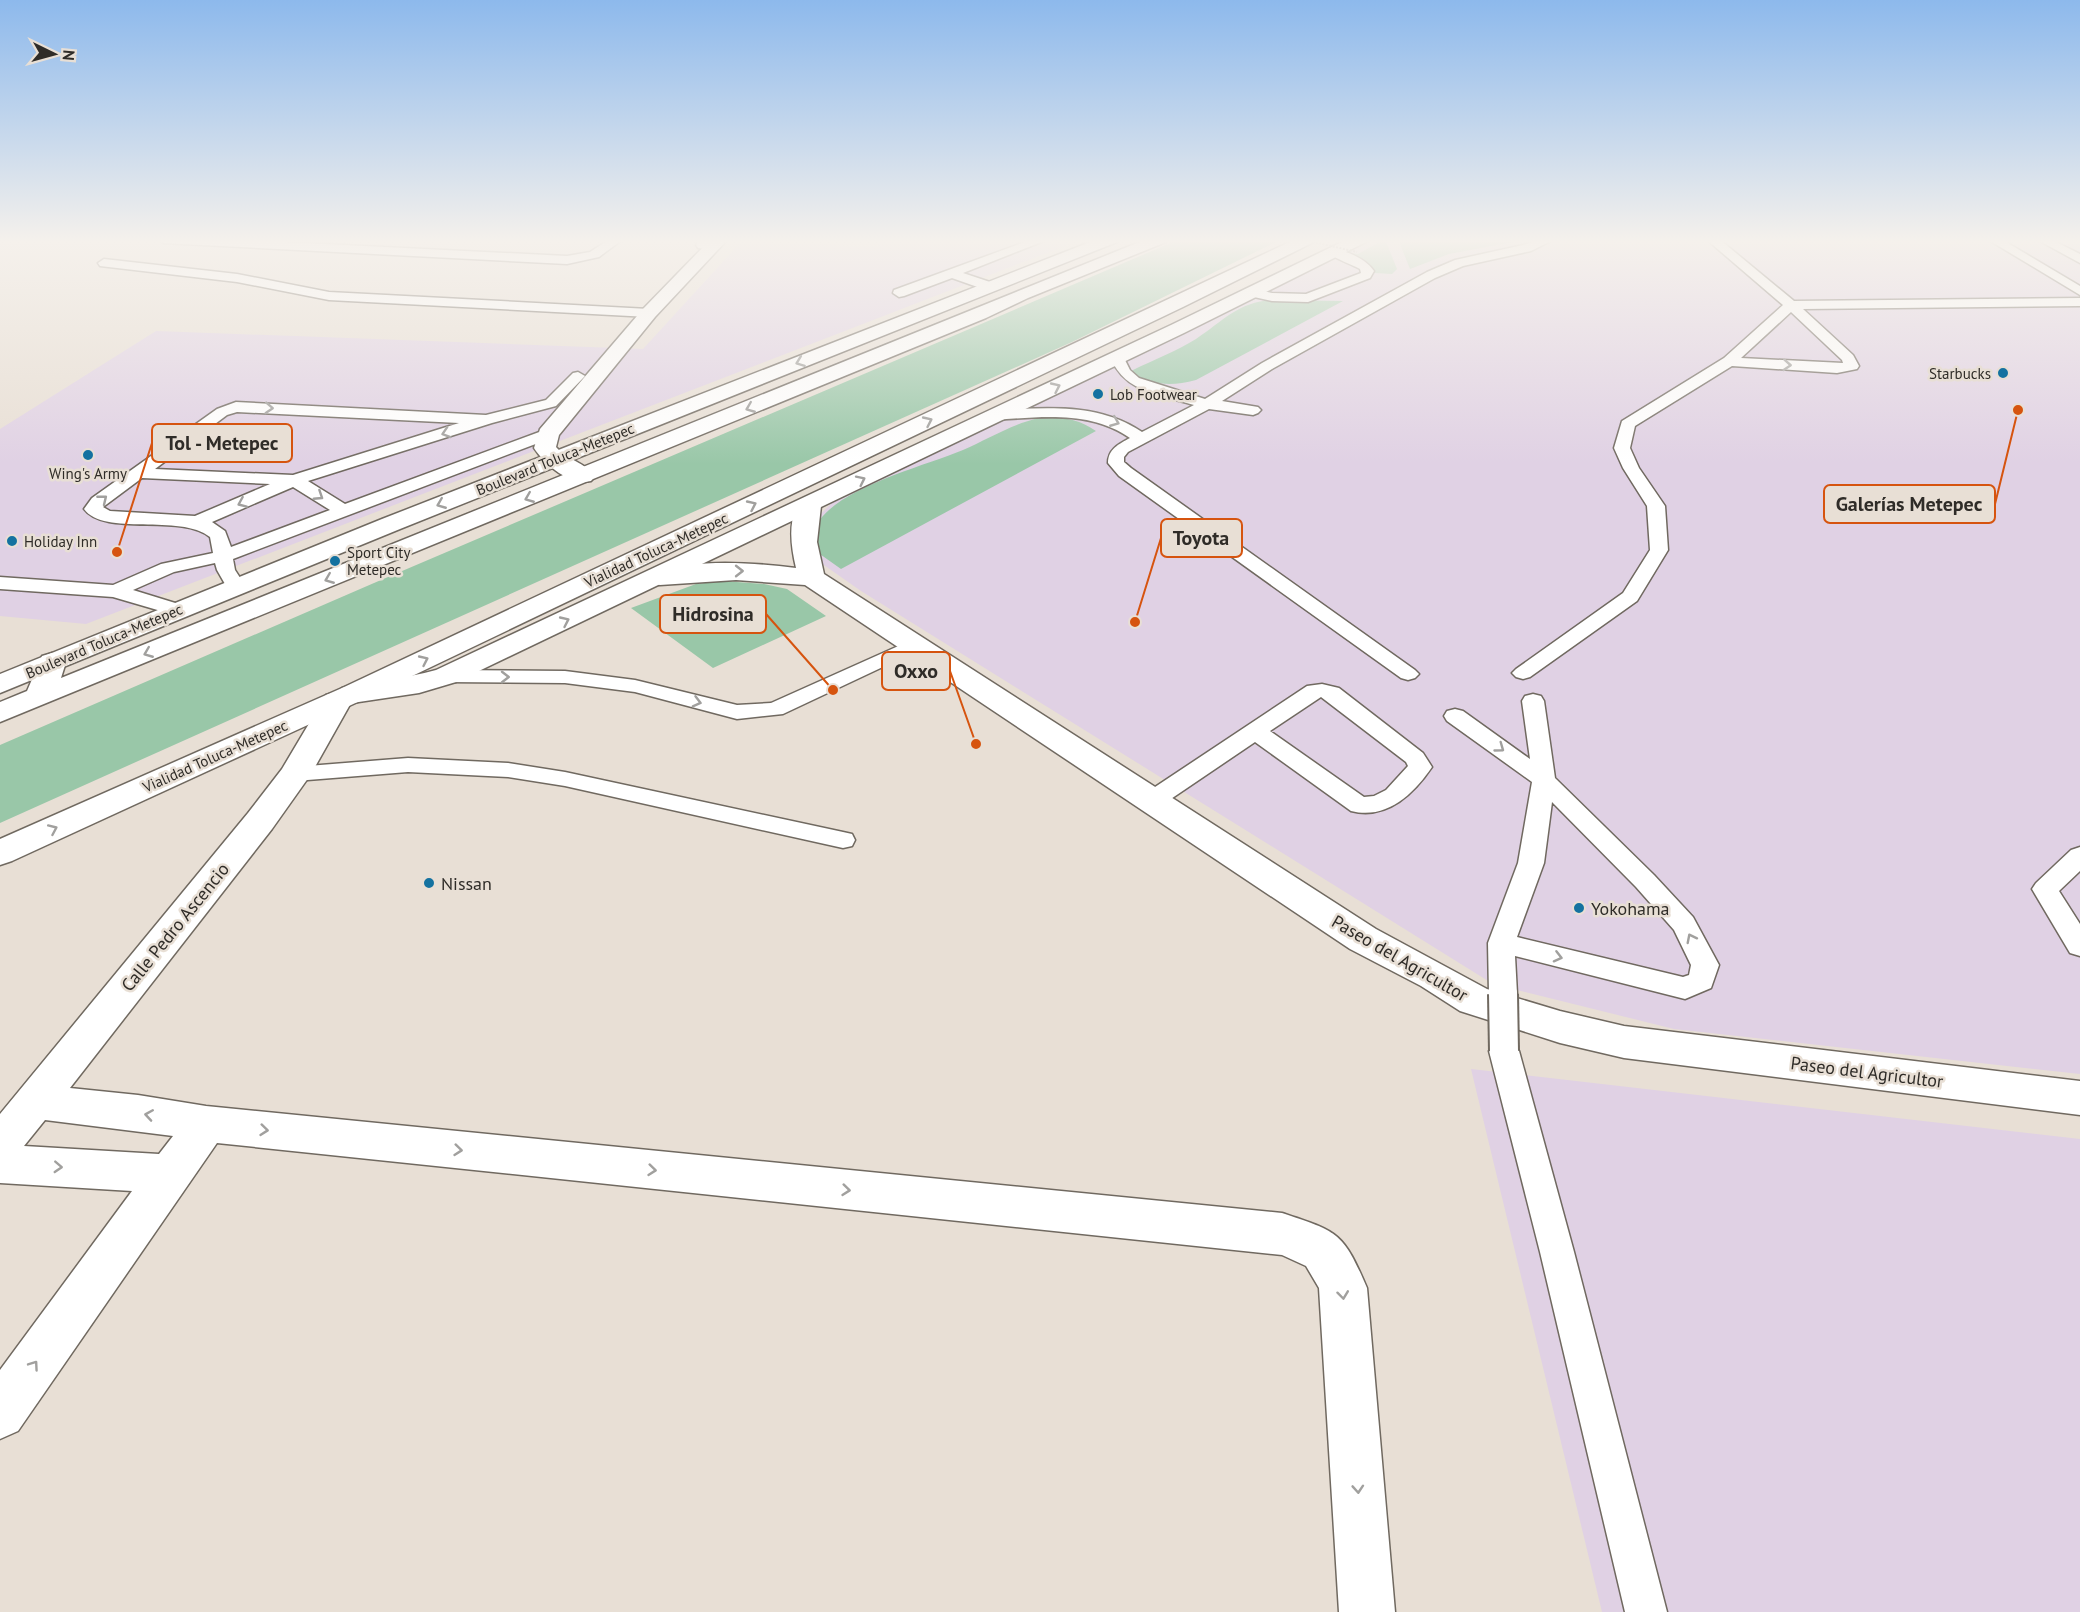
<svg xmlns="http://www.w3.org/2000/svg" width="2080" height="1612" font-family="'PT Sans',sans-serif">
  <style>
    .commercial { fill: #e0d1e4 }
    .green { fill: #99c7a8 }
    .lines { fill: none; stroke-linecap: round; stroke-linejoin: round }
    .service-casing { stroke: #706960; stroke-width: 3 }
    .minor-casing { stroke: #706960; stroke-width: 3 }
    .secondary-casing { stroke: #706960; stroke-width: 3 }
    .trunk-casing { stroke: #706960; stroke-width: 3 }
    .service { fill: #fff; fill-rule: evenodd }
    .minor { fill: #fff; fill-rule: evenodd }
    .secondary { fill: #fff; fill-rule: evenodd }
    .trunk { fill: #fff; fill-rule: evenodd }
    .service-bridge-casing { stroke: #706960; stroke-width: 32; stroke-linecap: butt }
    .path-bridge { stroke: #868079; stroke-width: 2; stroke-dasharray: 2 1.5; stroke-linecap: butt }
    .service-bridge { stroke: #fff; stroke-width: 28 }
    .oneway { stroke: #a1a09e }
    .poi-dot { fill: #1472a0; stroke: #e8dfd5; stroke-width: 2 }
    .labels { text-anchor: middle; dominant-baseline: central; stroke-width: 5; stroke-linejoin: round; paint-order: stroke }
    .far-poi-label { font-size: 15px; fill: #2f2c28; stroke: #e8dfd5; text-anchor: start }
    .far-street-label { font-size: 15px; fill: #2f2c28; stroke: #e8dfd5 }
    .poi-label { font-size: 18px; fill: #2f2c28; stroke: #e8dfd5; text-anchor: start }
    .street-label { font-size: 18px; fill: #2f2c28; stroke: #e8dfd5 }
    .leader { fill: none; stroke: #d6540f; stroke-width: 2 }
    .callout-dot { fill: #d6540f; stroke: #e8dfd5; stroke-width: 2 }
    .callout { fill: #e8dfd5; stroke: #d6540f; stroke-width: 2 }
    .callout-label { font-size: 20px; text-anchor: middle; font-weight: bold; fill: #2f2c28 }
  </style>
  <rect width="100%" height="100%" fill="#e8dfd5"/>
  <path class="commercial" d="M881,239h202l-997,385 -86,-8v-187l156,-98 487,18 99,-108 135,6z
    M1369,239h711v835l-406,-45 -181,-45 -632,-393 -50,-35 -4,-29 26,-25z
    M1471,1069l609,70v473h-478z"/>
  <path class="green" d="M1180,239h102l-210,103 -1072,481v-78l374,-162z
    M1385,239l12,30 -5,5 -33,-2 5,-4 -19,-16 13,2z
    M1398,239h130l-79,15 -39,15z
    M1272,300l71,1 -147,79c-24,6 -40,6 -63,-6v-4c20,-10 44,-19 63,-31 27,-18 42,-37 76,-39z
    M1039,418c21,-1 39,0 57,13l-255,138 -24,-17c-1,-13 -3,-25 5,-35 27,-32 102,-51 141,-67 25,-11 49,-26 76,-32z
    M723,581l41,3 23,5 39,27 -113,52 -82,-60 65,-24z"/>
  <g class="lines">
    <g class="service-casing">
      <path id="service" d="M157,239h66l344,17 23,-4 20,-13h13l-24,18 -32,7 -404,-21z
        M700,239h12l-2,3 9,4 -6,4 -15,-2 -2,-3z
        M1033,239h16l-86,34 33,11 1,3 -1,3h-10l-34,-12 -48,18 -5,1 -6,-4 1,-3z
        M1540,239h15l-24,12 -68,15 -28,12 -163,91 -50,32 36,6 3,3 -3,3 -5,2 -44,-6 -81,43 -4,5v5l7,6 284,202 4,4 -4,4 -7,2 -7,-2 -282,-202 -11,-13c0,-14 11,-19 22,-25 -40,-28 -89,-21 -135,-18l-8,-5 8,-5c51,-2 103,-8 147,22l52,-27c-33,-10 -68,-12 -83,-46l2,-3h10l7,14 9,8 66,21 57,-36 165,-91 28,-12 68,-15z
        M1706,239h13l75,62 286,-3v8l-277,3 50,46 6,11 -2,3 -20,4 -105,-7 -97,60 -5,22 9,20 26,38 3,44 -31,51 -107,76 -7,2 -7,-2 -4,-4 4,-4 107,-76 27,-43 -3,-44 -24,-38 -9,-20 8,-27 102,-63 59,-53zM1791,312l51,48 1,3 -102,-5z
        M1987,239h14l79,47v9z
        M2036,239h14l30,15v9z
        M1333,248c15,4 32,10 41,23l-4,7 -62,24 -36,-1 -27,-6 -1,-3 6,-4 22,5 34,1 55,-21 -1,-4c-11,-6 -25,-10 -33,-17z
        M104,259l133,15 92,18 320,17 7,4 -7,4 -320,-17 -92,-18 -137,-16 -2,-3z
        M578,372l7,4 -29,30 -64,17 -184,58 37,23 197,-73 6,-2 8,5 -2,3 -321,122 2,11 11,17 -3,4h-14l-12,-21 -2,-7 -41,9 -41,18 52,16 3,4 -3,4 -7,2 -65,-19 -113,-8v-12l113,8 48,-21 52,-11 -3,-16c-30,-24 -106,0 -126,-28l8,-11 125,-89 19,-7 250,13 60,-15 27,-27zM237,412l222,11 -166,52 -138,-6 72,-54zM142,478l128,6 -75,32 -85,-5 -7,-4zM293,487l37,23 -99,37 -6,-16 -13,-9z
        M914,639l7,2 3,4 -3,4 -138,65 -46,5 -102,-27 -70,-9 -119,-1 -7,-2 -4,-4 4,-4 7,-2 119,1 70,9 102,25 34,-2z
        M1322,684l17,4 84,65 9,14c-19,28 -46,53 -81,44l-96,-69 -96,65 -8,2 -8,-2 -4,-6 4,-6 164,-109zM1321,697l85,65 2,4 -22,24 -12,6 -10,1 -94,-66z
        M1533,694l8,2 3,5 11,77 99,97 39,42 26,48 -8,23 -26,11 -170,-43 2,38 -4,8 -10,3 -10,-3 -4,-8 -1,-51 30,-80 14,-81 -85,-61 -3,-5 3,-5 8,-2 8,2 67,48 -8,-58 3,-5zM1552,802l84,85 38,43 17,35 -2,10 -6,2 -166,-40 27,-74z
        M408,758l100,5 57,9 278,60 9,2 3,6 -3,6 -9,2 -278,-62 -57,-9 -100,-5 -113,9 -8,-2 -4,-5 4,-5 8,-2z
        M2080,847v24l-21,20 21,33v32l-10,-3 -38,-64 4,-6 35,-33z
        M1504,1039l10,4 5,8 55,201 93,360h-42l-85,-360 -51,-201 5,-8z"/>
    </g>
    <g class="minor-casing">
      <path id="minor" d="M711,239h17l-73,78 -96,118 -3,12c11,13 30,16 39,29l-4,5c-21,5 -46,-16 -57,-33l6,-19 103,-120z
        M809,499l9,2 3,5 -4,36 7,32 552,355 111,60 73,22 64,15 456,55v34l-456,-57 -64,-15 -100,-32 -39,-25 -71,-37 -545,-364 -69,-5 -76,5 -9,-2 -4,-6 4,-6c45,-11 99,-9 145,-3 -5,-21 -9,-48 4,-67z
        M337,692l11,3 4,6 -41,73 -39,55 -202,259 68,7 68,11 1076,107c57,19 61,19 85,75l28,324h-56l-20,-324 -13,-22 -24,-11 -1065,-112 -199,288 -18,8v-69l132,-179 -132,-8v-69l248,-301 34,-44 44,-74zM45,1120l128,16 -14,18 -135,-8z"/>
    </g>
    <g class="secondary-casing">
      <path id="secondary" d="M1098,239h21l-2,3 -717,287 -400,164v-19l382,-155z
        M1348,239h20l-2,3 -182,91 -728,349 -37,11 -67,10 -10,-3 -5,-6 5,-6c31,-8 63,-9 94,-18l735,-345z"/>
    </g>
    <g class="trunk-casing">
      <path id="trunk" d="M1147,239h21l-2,3 -138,56 -42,20 -986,404v-20l27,-11 15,-35 10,-3 10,3 4,6 -5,16z
        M1296,239h20l-2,3 -131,65 -821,393 -350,161 -12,4v-26l342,-151z"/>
    </g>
    <use href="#service" class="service"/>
    <use href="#minor" class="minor"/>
    <use href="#secondary" class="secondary"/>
    <use href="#trunk" class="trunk"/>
    <g class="service-bridge-casing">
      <path id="service-bridge" d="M1503,994l1,57"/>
    </g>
    <path class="path-bridge" d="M1302,239l55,13"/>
    <use href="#service-bridge" class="service-bridge"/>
  </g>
  <defs><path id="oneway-chevron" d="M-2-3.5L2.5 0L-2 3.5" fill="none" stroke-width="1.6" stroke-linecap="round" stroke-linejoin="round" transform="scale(1.5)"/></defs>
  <g class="oneway">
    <use href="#oneway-chevron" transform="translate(800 362) rotate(159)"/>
    <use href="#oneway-chevron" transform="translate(1787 365) rotate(4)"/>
    <use href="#oneway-chevron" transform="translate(1056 387) rotate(-25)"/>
    <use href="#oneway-chevron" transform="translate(269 408) rotate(3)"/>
    <use href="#oneway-chevron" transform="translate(750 408) rotate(158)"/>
    <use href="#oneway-chevron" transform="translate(928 421) rotate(-25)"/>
    <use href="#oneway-chevron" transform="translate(1115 422) rotate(22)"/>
    <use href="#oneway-chevron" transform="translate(446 433) rotate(162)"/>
    <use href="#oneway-chevron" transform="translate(861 480) rotate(-26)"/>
    <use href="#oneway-chevron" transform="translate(319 496) rotate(33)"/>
    <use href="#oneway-chevron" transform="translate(529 498) rotate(158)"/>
    <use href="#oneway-chevron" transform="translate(103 499) rotate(-39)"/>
    <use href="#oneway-chevron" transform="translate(242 503) rotate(157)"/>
    <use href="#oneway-chevron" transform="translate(441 504) rotate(158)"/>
    <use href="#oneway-chevron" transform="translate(752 505) rotate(-25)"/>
    <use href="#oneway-chevron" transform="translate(739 571)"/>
    <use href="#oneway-chevron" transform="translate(329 579) rotate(158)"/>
    <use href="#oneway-chevron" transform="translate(565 621) rotate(-25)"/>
    <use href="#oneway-chevron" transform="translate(148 653) rotate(158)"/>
    <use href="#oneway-chevron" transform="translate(424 660) rotate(-25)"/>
    <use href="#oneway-chevron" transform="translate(505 677)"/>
    <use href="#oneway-chevron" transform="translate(697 702) rotate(15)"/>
    <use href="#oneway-chevron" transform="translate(1500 748) rotate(36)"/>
    <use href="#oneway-chevron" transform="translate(53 829) rotate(-24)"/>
    <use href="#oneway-chevron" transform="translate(1691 938) rotate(-117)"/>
    <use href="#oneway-chevron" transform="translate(1558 957) rotate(14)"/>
    <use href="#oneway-chevron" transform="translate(149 1115) rotate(-171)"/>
    <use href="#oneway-chevron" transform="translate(264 1130) rotate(6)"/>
    <use href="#oneway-chevron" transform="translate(458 1150) rotate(6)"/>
    <use href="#oneway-chevron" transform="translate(58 1167) rotate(3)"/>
    <use href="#oneway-chevron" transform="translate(652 1170) rotate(6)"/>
    <use href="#oneway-chevron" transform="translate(846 1190) rotate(6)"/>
    <use href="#oneway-chevron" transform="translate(1343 1295) rotate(83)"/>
    <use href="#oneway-chevron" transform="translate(34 1365) rotate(-55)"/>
    <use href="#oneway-chevron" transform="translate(1358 1489) rotate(86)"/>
  </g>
  <linearGradient id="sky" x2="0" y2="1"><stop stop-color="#8db9ec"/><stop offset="0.52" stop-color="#f5f1ec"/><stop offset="1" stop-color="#f5f1ec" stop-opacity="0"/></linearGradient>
  <rect width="2080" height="464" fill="url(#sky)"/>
  <g class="poi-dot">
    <circle cx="2003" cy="373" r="6"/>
    <circle cx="1098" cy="394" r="6"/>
    <circle cx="88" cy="455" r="6"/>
    <circle cx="12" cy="541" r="6"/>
    <circle cx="335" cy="561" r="6"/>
    <circle cx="429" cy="883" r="6"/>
    <circle cx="1579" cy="908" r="6"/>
  </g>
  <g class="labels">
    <g class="far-poi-label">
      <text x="1991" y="373" text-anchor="end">Starbucks</text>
      <text x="1110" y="394">Lob Footwear</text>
      <text x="88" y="473" text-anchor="middle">Wing's Army</text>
      <text x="24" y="541">Holiday Inn</text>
      <text x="347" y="552">Sport City<tspan x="347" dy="17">Metepec</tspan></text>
    </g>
    <g class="far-street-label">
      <text transform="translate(555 459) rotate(-22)">Boulevard Toluca-Metepec</text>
      <text transform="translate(656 550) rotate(-25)">Vialidad Toluca-Metepec</text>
      <text transform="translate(104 641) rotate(-23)">Boulevard Toluca-Metepec</text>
      <text transform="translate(215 756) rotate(-24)">Vialidad Toluca-Metepec</text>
    </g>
    <g class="poi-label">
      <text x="441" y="883">Nissan</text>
      <text x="1591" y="908">Yokohama</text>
    </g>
    <g class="street-label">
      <text transform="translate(175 927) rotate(-51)">Calle Pedro Ascencio</text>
      <text transform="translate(1400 958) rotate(30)">Paseo del Agricultor</text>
      <text transform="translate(1867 1072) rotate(7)">Paseo del Agricultor</text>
    </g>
  </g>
  <path class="leader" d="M117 552L152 443M2018 410L1995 504M1135 622L1161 538M833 690L766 614M976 744L950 671"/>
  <g class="callout-dot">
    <circle cx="117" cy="552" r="6"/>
    <circle cx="2018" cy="410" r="6"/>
    <circle cx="1135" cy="622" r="6"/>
    <circle cx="833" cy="690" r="6"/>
    <circle cx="976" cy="744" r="6"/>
  </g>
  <g class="callout">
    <rect x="152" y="424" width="140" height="38" rx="6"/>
    <rect x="1824" y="485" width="171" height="38" rx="6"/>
    <rect x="1161" y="519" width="81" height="38" rx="6"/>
    <rect x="660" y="595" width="106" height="38" rx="6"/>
    <rect x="882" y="652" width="68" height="38" rx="6"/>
  </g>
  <g class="callout-label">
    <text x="222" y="450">Tol - Metepec</text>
    <text x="1909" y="511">Galerías Metepec</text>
    <text x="1201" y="545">Toyota</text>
    <text x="713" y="621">Hidrosina</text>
    <text x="916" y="678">Oxxo</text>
  </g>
  <g transform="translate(54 54) rotate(95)" stroke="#e8dfd5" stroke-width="4.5" paint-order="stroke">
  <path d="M0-4.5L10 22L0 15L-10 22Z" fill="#2f2c28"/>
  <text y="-9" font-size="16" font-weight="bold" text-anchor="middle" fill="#2f2c28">N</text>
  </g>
</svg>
